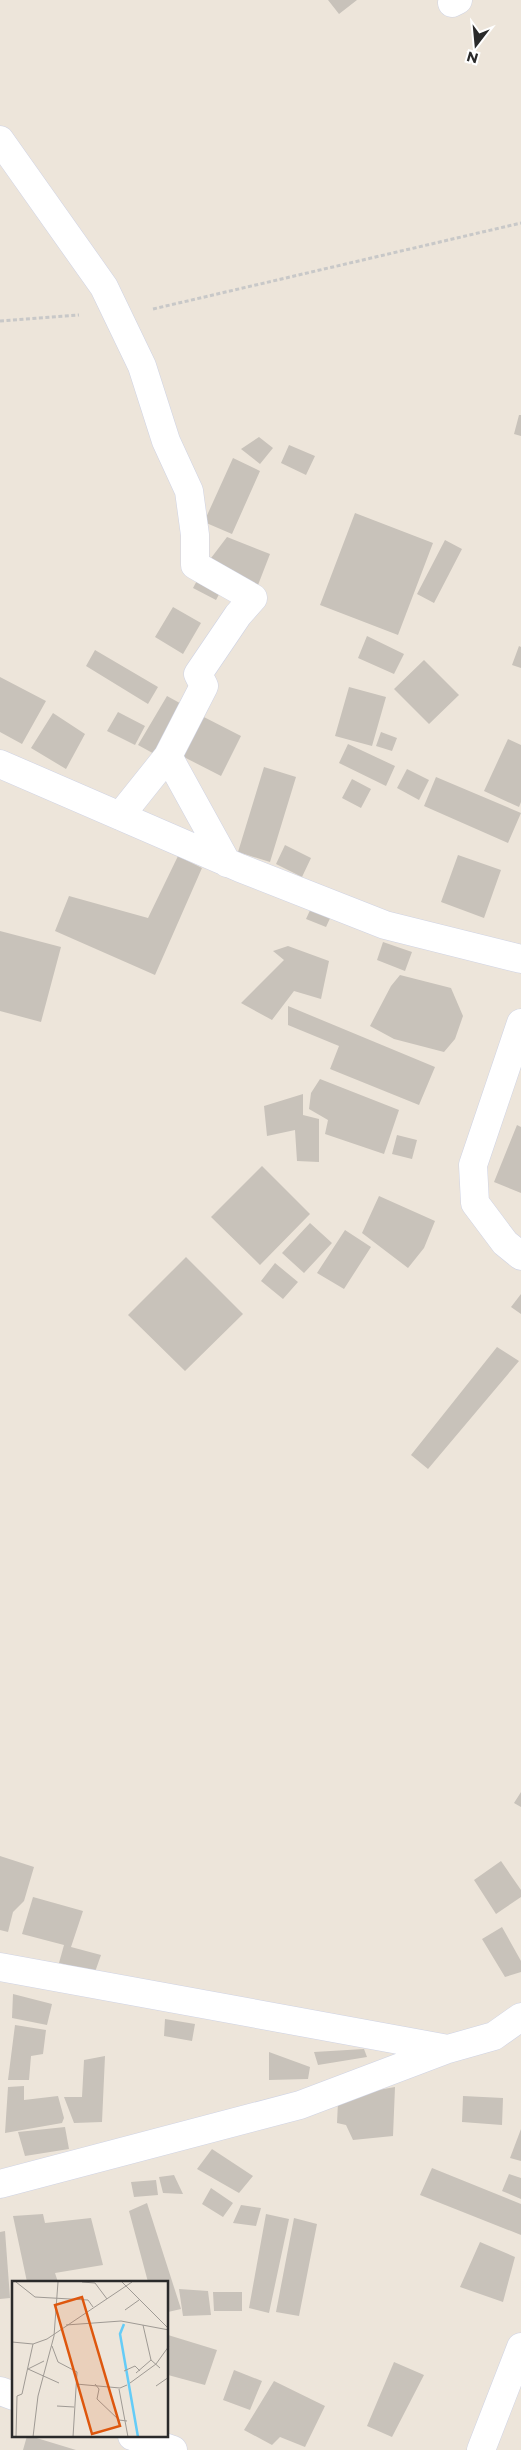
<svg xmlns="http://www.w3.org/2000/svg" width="521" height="2450" font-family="Montserrat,sans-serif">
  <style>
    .building { fill: #c8c2ba }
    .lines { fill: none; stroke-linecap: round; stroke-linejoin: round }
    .minor-casing { stroke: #cfd3e4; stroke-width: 29 }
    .path { stroke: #c8c8c8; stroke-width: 3; stroke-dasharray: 4 2.5; stroke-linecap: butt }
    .minor { stroke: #fff; stroke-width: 28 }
    .inset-river { fill: none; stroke: #65ccf7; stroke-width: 2.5 }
    .inset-road { fill: none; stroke: #9f9a94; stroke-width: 1 }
    .view { fill: #de570e; fill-opacity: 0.15; stroke: #de570e; stroke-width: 2.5 }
    .inset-edge { fill: none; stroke: #2a2a2a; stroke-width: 2.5 }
  </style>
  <rect width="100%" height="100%" fill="#ede5da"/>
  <path class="building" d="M328,0h29l-18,14z
    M519,415h2v21l-7,-2z
    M259,437l14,11 -13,16 -19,-15z
    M289,445l26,11 -9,19 -25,-12z
    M233,458l27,13 -28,63 -28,-12z
    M355,513l78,30 -35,92 -78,-30z
    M227,537l43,17 -12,31 -53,-19z
    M445,540l17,9 -28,54 -17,-9z
    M201,573l23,12 -8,15 -23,-12z
    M173,607l28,16 -18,31 -28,-17z
    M367,636l37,18 -10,20 -36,-16z
    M519,646l2,1v21l-9,-3z
    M95,650l63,37 -10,17 -62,-38z
    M424,660l35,35 -30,29 -35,-35z
    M0,677l46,24 -24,43 -22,-12z
    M349,687l37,10 -14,49 -37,-10z
    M167,696l20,11 -29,49 -20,-11z
    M118,712l27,14 -10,19 -28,-14z
    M53,713l32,21 -19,35 -35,-21z
    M198,714l43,22 -20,40 -43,-22z
    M381,732l16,6 -5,13 -16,-5z
    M508,739l13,6v57l-2,5 -35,-16z
    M348,744l47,22 -9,20 -47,-23z
    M264,767l32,10 -26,85 -32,-10z
    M407,769l22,11 -10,20 -22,-12z
    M436,777l85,36 -13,30 -84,-37z
    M352,779l19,10 -10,19 -19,-10z
    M285,845l26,13 -9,19 -26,-13z
    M458,855l43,15 -17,48 -43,-16z
    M178,856l24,12 -47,107 -100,-44 14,-35 79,22z
    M312,906l20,8 -6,13 -20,-8z
    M0,931l61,16 -20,75 -41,-11z
    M383,942l29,10 -7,19 -28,-11z
    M288,946l41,15 -8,38 -27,-8 -22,29 -31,-17 43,-43 -11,-9z
    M400,975l51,13 12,28 -8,23 -11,13 -50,-13 -24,-13 21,-40z
    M288,1006l147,61 -16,38 -89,-36 9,-23 -51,-21z
    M320,1079l79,31 -15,44 -59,-20 3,-14 -19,-11 2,-16z
    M303,1094v21l16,4v43l-22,-1 -2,-31 -28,6 -3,-30z
    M517,1125l4,2v66l-27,-11z
    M397,1135l20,5 -5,19 -20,-5z
    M262,1166l48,48 -50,51 -49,-48z
    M379,1196l56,25 -11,27 -16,20 -46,-35z
    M310,1223l22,20 -28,30 -22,-20z
    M345,1230l26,17 -27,42 -27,-16z
    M186,1257l57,57 -58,57 -57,-56z
    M275,1263l23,19 -15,17 -22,-18z
    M521,1294v20l-10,-7z
    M497,1347l22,14 -91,108 -17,-14z
    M521,1792v15l-7,-4z
    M0,1856l34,11 -10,34 -11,11 -5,20 -8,-2z
    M501,1861l20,29v7l-25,17 -22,-34z
    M33,1897l50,14 -12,36 30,8 -6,17 -36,-9 5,-18 -42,-11z
    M502,1927l19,34v11l-16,5 -23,-38z
    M13,1994l39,10 -5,21 -35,-7z
    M165,2019l30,5 -3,17 -28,-5z
    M15,2025l31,5 -3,24 -12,2 -2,24h-21z
    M364,2049l3,8 -49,8 -4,-13z
    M269,2052l41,15 -2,12 -39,1z
    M105,2056l-3,66 -28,1 -10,-26h18l2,-37z
    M24,2086v14l34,-4 6,22 -2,5 -57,10 3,-46z
    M395,2087l-2,49 -40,4 -7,-15 -9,-2 1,-21 12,-7z
    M463,2096l40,2 -1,27 -40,-3z
    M65,2127l4,22 -44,7 -7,-24z
    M521,2129v32l-11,-3z
    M212,2149l41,27 -14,17 -42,-24z
    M432,2168l89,36v31l-101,-40z
    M509,2174l12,4v21l-19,-8z
    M174,2175l9,19 -20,-1 -4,-16z
    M156,2180l2,15 -24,2 -3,-15z
    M211,2188l22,15 -10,14 -21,-13z
    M147,2203l34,106 -13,3v-30h-20l-19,-71z
    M241,2205l20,3 -5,18 -23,-3z
    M43,2214l2,9 46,-5 12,47 -48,8 3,9h-31l-14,-66z
    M266,2214l23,5 -20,94 -20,-5z
    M294,2218l23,6 -18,92 -23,-4z
    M5,2231l5,67 -10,1v-67z
    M480,2242l35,15 -12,45 -43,-15z
    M179,2289l29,2 3,24 -28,1z
    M213,2292h29v19h-28z
    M168,2335l49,15 -12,35 -37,-10z
    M394,2362l30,13 -32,62 -25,-11z
    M234,2370l28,11 -12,29 -27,-10z
    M274,2381l51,25 -20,41 -25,-10 -8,8 -28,-15z
    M27,2436h3l46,14h-53z"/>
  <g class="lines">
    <g class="minor-casing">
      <path id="minor" d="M452,3l6,-3
        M0,140l104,147 38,79 24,75 23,50 6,44v30l58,33 -15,17 -40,59 6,12 -36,70 59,107
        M0,764l240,104 145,57 136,34
        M120,816l48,-60
        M521,1023l-48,142 2,38 30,40 16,13
        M0,1967l448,82
        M0,2184l300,-79 148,-56 46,-13 27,-19
        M0,2391l14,5
        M132,2436l41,14
        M481,2450l40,-103"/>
    </g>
    <path class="path" d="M153,309l368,-86
      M0,321l79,-6"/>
    <use href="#minor" class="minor"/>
  </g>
  <g transform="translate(12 2281)">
    <rect width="156" height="156" fill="#ede5da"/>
    <path class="inset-river" d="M112,43l-4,10 18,103"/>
    <path class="inset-road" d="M4,1l19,15 53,3 5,7M70,1l13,1 12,16M110,1l47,47M113,29l14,-10M54,44l55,-4 48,9M131,44l8,35 9,8M0,61l21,2 14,-5 85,-57M40,65l6,16 19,10 -4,65M16,88l31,14M16,88l16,-8M112,90l11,-5 5,5M124,92l15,-13M118,102l26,-19 13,-18M64,103l44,4 7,-3M83,103l4,5 -2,10 22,21 8,1M144,105l13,-9M107,108l9,48M45,125l17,1M4,156l1,-41 5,-2 11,-50M21,156l5,-41 16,-60 4,-54"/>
    <path class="view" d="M70,16l38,129 -28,8 -37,-129z"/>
    <rect width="156" height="156" class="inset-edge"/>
  </g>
  <g transform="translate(476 45) rotate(196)" stroke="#ffffff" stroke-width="4" paint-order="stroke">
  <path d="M0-4L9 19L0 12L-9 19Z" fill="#2a2a2a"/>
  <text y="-8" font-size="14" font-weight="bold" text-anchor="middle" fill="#2a2a2a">N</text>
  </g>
</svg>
